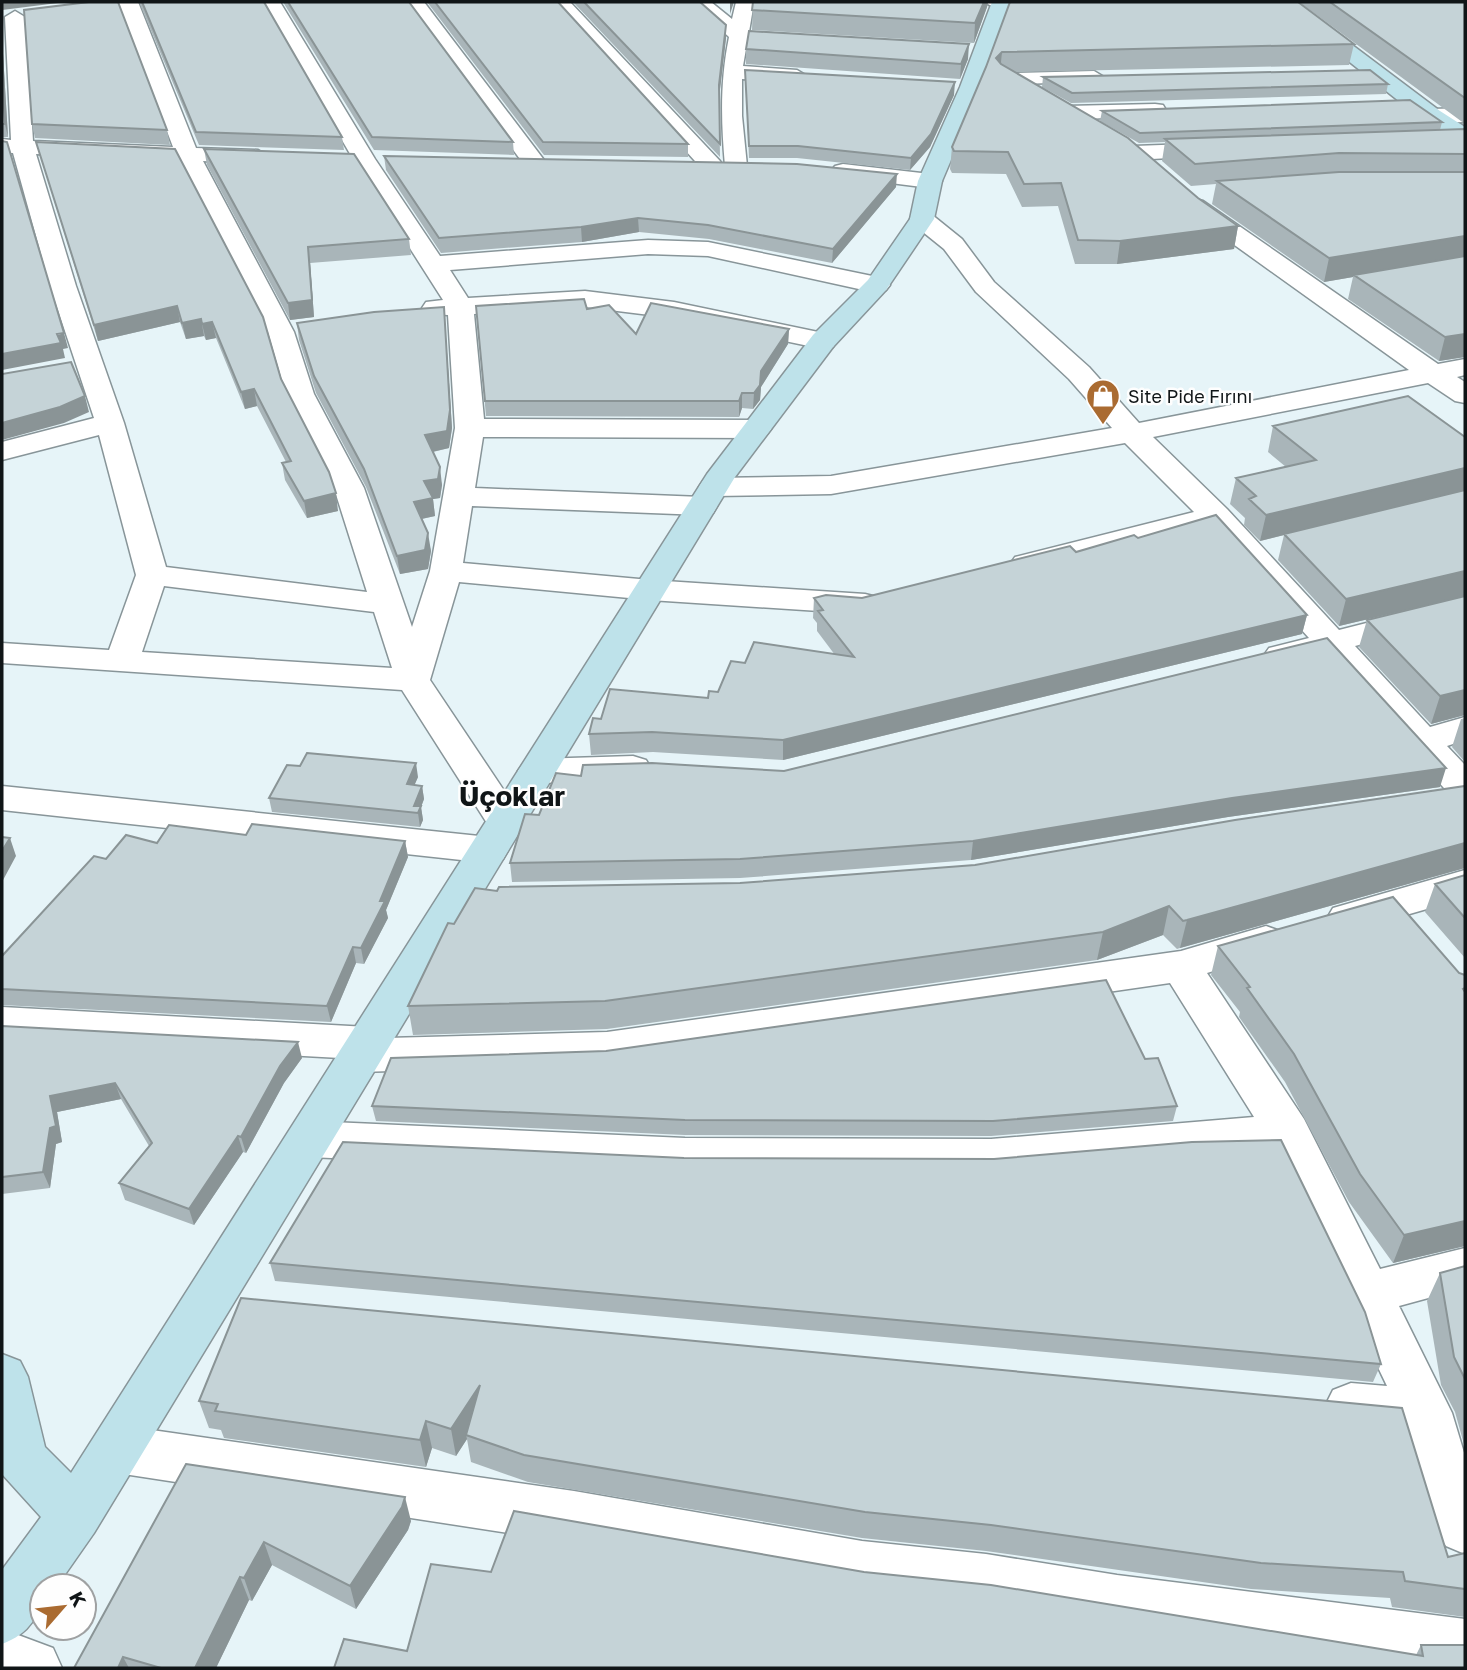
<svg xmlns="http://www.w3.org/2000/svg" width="1467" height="1670" font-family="'Golos Text',sans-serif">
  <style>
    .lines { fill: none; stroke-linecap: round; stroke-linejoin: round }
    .street-casing { stroke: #889599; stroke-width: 3 }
    .secondary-casing { stroke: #889599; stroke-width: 3 }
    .street { fill: #fff; fill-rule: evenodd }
    .secondary { fill: #bee2ea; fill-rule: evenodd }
    .wall { fill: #a9b5b9 }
    .shaded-wall { fill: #8a9496 }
    .building { fill: #c5d3d7; stroke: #8a9496; stroke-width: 2 }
    .labels { text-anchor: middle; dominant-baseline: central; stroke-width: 5; stroke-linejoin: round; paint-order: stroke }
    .far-poi-label { font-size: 18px; fill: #101517; stroke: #fefefe; text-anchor: start }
    .district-label { font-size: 28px; font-weight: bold; fill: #101517; stroke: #fefefe }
  </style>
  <rect width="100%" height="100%" fill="#e6f4f8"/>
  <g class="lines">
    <g class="street-casing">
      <path id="street" d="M118,2h20l58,146 62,2 11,7 -11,7 -55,-3 91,171 20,62 50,94 48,139 18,-56 25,-143 -7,-113 -22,-1 -4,-6 4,-6 17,-2 -90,-141 -91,-157h18l95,157 65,97 208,-16 60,2 169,35 9,3 4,5 -4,5 -9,3 -169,-37 -60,-2 -198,16 18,28 117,-7 89,11 149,31 10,2 3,6 -3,6 -10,2 -149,-31 -89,-11 -111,7 10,105 272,1 10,3 5,6 -5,6 -10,3 -273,-1 -8,51 227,9 11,2 4,7 -4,7 -11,2 -230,-9 -9,57 187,17 215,14 12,3 5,7 -5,7 -12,3 -215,-14 -191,-18 -29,98 95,142 -5,9 -14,4 -14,-4 -90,-141 -400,-27v-20l107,7 27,-75 -37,-140 -97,25v-18l92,-24 -44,-132 -37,-133h-11v-14l9,1 -6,-123 10,-6 10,6 8,124 140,6zM36,154l143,6 89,172 18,62 48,94 33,104 -201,-25 -42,-144 -48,-137zM164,586l210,26 18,56 -250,-16z
        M405,2h19l120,158 3,5 -3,5h-16z
        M551,2h19l150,159 3,5 -3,5h-16z
        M691,2h20l21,17 4,-17h18l-5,30 51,3 10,6 -10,6 -53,-4 -4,23 54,4 10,6 -10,6 -55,-3v37l5,50 -3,5 -8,2 -11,-7c-4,-45 -5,-85 4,-129z
        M985,2h66c-8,9 -58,9 -66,0z
        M1094,71l10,6 -3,4 -127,5 -10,-6 10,-6z
        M1155,104l8,1 3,5 -3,5 -97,5 -11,-7 11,-7z
        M1465,108v14l-33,1 -11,-7 11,-7z
        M1216,143l8,2 3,5 -3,5 -90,5 -11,-7 11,-7z
        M843,164l87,10 8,2 4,5 -4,5 -8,2 -95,-12 -4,-5 4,-5z
        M1195,199l8,2 235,163 27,-5v16l-8,2 8,5v21l-10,-2 -27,-18 -275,54 74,72 112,121 126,-32v20l-110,28 75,81 35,-10v23l-18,6 18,19v35l-13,-3 -128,-143 -43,11 -12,-3 -5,-7 5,-7 40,-10 -100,-111 -183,47 -11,-3 -5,-7 5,-7 179,-45 -69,-69 -294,51 -117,2 -11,-3 -4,-6 4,-6 11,-3 117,-2 281,-48 -43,-49 -93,-87 -32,-43 -31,-25 -3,-5 3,-5h18l31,25 32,43 95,85 50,56 270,-53 -222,-159 -4,-5 4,-5z
        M633,756l13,4 5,8 -5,8 -13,4 -96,3 -13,-4 -6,-8 6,-8 13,-4z
        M2,786l487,51 14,4 5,9 -5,9 -14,4 -487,-53z
        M1465,870v28l-118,34 -14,-4 -6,-10 6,-10z
        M1266,926l14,5 6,10 -6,10 -73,22 97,146 76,150 85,-21v40l-66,18 53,107 13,43v98l-19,-8 -9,-13 -31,-98 -55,-6 -18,-7 -8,-16 8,-16 18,-7 36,3 -113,-235 -283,24 -306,-1 -376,-17 -16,-5 -7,-13 7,-13 16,-5 376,17 306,1 263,-22 -84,-134 -563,81 -247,8 -15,-5 -5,-9 -338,-19v-32l366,20 15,4 4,7 220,-6 574,-81z
        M117,1425l457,66 288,50 124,13 131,21 348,44v49h-64l-284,-37 -131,-23 -124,-13 -288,-52 -457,-70 -19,-7 -7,-17 7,-17z
        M2,1629l51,19 9,20h-60z"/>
    </g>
    <g class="secondary-casing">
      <path id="secondary" d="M992,2h20l-30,85 -40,94 -8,38 -48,71 -53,57 -98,130 -641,1056 -37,53h-15c0,29 -13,48 -40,58v-74l39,-53 -39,-43v-120l18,7 8,16 17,70 26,26 636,-999 106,-139 55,-55 42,-61 8,-38 42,-94z
        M1274,2h21l145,109 25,16v16l-41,-22z"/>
    </g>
    <use href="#street" class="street"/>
    <use href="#secondary" class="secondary"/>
  </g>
  <path class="wall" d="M139,2h125l78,135 2,13 -145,-5z
    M283,2h126l104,140 1,13 -140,-5z
    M427,2h131l130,142v13l-144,-2z
    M573,2h127l26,23v13l-7,59 1,60z
    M753,2h235l-1,5 -13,36 -222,-13z
    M1010,2l344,42 -5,21 -335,7 224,154 -4,23 -117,15h-42l-17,-58 -36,1 -16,-33 -54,-1 -2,-4 2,-22 34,-80z
    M1299,2h166v122z
    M2,37l6,100h-6z
    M746,49l222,10 -8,20 -214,-15z
    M745,70l209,25 -24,52 -20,23 -113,-12h-48z
    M1043,77l345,7 -2,10 -315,9 -29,-16z
    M1102,111l340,11 -2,8 25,-1v228l-26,4 -91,-62 5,-22 -29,5 -112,-78 4,-20 -25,2 -29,-25 3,-19 -26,1 -39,-22z
    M32,124l135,6 3,15 -135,-7z
    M36,142l245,237 57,132 -31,7 -22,-38 -3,-17 4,-1 -29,-56 -12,3 -29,-71 -10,2 -2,-4 -18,3 -6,-17 -82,19z
    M204,149l205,90 2,16 -101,8 4,54 -24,3 -83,-155z
    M384,156l512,31 -64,76 -123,-24 -70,-7 -57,10 -141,11 -55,-83z
    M476,306l111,3 49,25 153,-5 -1,15 -27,43 -1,13 -7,9 -11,-1 -3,9 -253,-1z
    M444,307l8,121 -3,20 -16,4 9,33 -2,13 -7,1 2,17 -13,3 9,32 -3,18 -28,5 -34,-87 -50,-94 -17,-53 -2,-17z
    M1273,426l192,11v278l-34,9 -72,-77 8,-27 57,-14 -85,20 -61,-66 6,-25 -24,6 -16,-16 1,-7 -15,-14 6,-26 50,-11 -18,-15z
    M1138,538l169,77 -5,19 -519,126 -130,-8 -62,3 -2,-21 12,-15 107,-21 10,-6 27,-29 90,-8 -18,-24v-8l-4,-5 1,-20h48z
    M1465,718v44l-13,-15 9,-28z
    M784,771l656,16 -212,30 -257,43 -231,18 -228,4 -2,-19 29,-48 42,-39z
    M418,777l-4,8 8,1 2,13 -3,8 2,13 -3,7 -148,-15 -3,-14z
    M1465,786v82l-285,80 -3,1 -14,-14 -66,25 -490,69 -194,6 -5,-29 46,-82 43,-33 243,-8 235,-18z
    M246,835l159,6 3,16 -22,53 2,8 -24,46 -8,-1 -25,59 -329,-17v-49l104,-97 51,-16z
    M1465,875v83l-40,-46 10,-28z
    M1218,946l241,27 6,273 -72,17 -44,-61 -64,-120 -46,-65 1,-5 -29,-37z
    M2,1026l300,32 -18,25 -38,70 -3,-1 -49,73 -69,-25 -6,-17 30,-37 -28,-47 -64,13 5,30 -6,2 -6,44 -48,6z
    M1145,1059l32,47 -4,15 -182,15 -306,-1 -309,-14 -4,-15z
    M270,1263l1111,101 -8,18 -1098,-101z
    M1465,1266v182l-10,-36 -14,-27 -14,-84 13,-28z
    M241,1298l1207,259 17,-4v64l-73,-10 -2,-9 -139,-9 -265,-38 -124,-13 -334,-56 -57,-20 -4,-23 -11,17 -24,-8 -6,19 -202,-29 -3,-8 -12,-2 -10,-27z
    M186,1464l225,57 -3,9 -52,79 -84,-44 -20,36 -3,-1 -33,68h-142z
    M491,1572h373l552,83 5,-10 44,23 -1058,-17z"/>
  <path class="shaded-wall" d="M2,2h64l-64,8z
    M730,2h4l-4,12z
    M984,2h4l-1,5 -13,36 1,-20z
    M726,25v13l-7,60v-13z
    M2,37l6,100 -3,-13 -3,-48z
    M969,44l-1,15 -8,20 1,-15z
    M1002,52l-2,20 -4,-14z
    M955,82l-1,13 -24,52 -20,23 1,-12z
    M897,174l-1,13 -64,76 1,-14z
    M638,218l1,14 -57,10 -1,-15z
    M1238,226l-4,23 -117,15 3,-23z
    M1465,236v22l-111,17 -1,2 -29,5 5,-24z
    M308,247l2,16 4,54 -24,3 -2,-17z
    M177,306l3,16 -82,19 -4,-16z
    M444,307l8,121 -3,20 -22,5 -2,-18z
    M201,319l3,17 -18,3 -4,-16z
    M212,322l4,16 -10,2 -4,-16z
    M789,329l-1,15 -27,43 -1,13 -7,9 1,-16 7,-22z
    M64,333l4,15 -5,1 2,9 -63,12v-16z
    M1465,334v23l-26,4 6,-24z
    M254,389l3,17 -12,3 -4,-17z
    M742,393v15l-3,9v-16z
    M85,396l4,16 -25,11 -62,17v-17z
    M440,467l2,18 -2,13 -7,1 2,17 -19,4 -2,-18 10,-21z
    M1465,468v24l-181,42v1l-24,6 6,-26z
    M336,493l2,18 -31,7 -3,-17z
    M428,533l3,18 -3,18 -28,5 -3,-18z
    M1465,571v25l-126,30 7,-27z
    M1307,615l-5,19 -519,126v-20z
    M1465,690v25l-34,9 9,-28z
    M416,763l2,14 -9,21 -2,-14z
    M1446,768l-6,19 -212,30 -257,43 2,-19 259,-43z
    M422,786l2,13 -3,8 2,13 -3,7 -2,-14 -4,-7z
    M10,838l6,18 -14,26v-31z
    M405,841l3,16 -22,53 2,8 -24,46 -3,-16z
    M1465,843v25l-285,80 7,-28z
    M1169,906l-6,29 -66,25 6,-28z
    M353,947l3,16 -25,59 -4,-16z
    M298,1042l4,16 -18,25 -38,70 -5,-16 39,-71z
    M115,1083l6,16 -64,13 5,30 -6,2 -6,44 -7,-16 7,-76z
    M238,1136l5,16 -49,73 -5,-16z
    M1465,1221v25l-72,17 11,-28z
    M480,1385l-14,50 1,4 -11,17 -5,-27z
    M426,1421l6,27 -6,19 -6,-27z
    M405,1497l6,24 -3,9 -52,79 -6,-23z
    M264,1542l8,23 -20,36 -8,-23z
    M240,1577l9,23 -33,68h-21z
    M123,1657l6,11h-11z"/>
  <path class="building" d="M89,2h29l49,128 -135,-6 -8,-114z
    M142,2h122l78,135 -146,-5z
    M288,2h121l104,140 -141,-5z
    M435,2h123l130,142 -145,-2z
    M584,2h116l26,23 -7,60 1,59z
    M753,2h231l-9,21 -223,-13z
    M1010,2h288l56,42 -352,8 -6,6 5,6 127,74 70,60 40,28 -118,15 -42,-1 -17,-57 -37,1 -16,-32 -54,-1 -2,-4 34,-80z
    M1330,2h135v96z
    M749,31l220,13 -8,20 -215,-15z
    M745,70l210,12 -24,52 -20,24 -113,-12h-49z
    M1370,70l18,14 -316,9 -29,-16z
    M2,76l3,48h-3z
    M1410,100l32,22 -302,11 -38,-22z
    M1465,129v25l-126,-1 -144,11 -30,-25z
    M2,141l5,1 57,191 -7,1 4,9 -59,11z
    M36,142l139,7 88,168 18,62 48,93 7,21 -32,8 -22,-38 9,-2 -37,-72 -13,3 -29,-70 -10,2 -1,-5 -19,4 -5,-17 -83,19z
    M204,149l150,5 55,85 -101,8 4,53 -24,3z
    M384,156l413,8 100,10 -64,75 -125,-24 -70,-7 -57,9 -142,11z
    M1339,172h126v64l-136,22 -112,-77z
    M1465,256v78l-20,3 -91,-62z
    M584,299l3,10 22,-4 27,29 15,-31 138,26 -28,42 -1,14 -6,8h-12l-3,8h-254l-9,-95z
    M444,307l6,103 -3,21 -22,4 15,32 -2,12 -14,2 9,17 -19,4 14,31 -3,17 -28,6 -33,-87 -50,-93 -17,-53 77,-11z
    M71,362l14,34 -25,11 -58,16v-49z
    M1408,396l57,41v31l-199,47 -17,-16 7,-3 -20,-18 80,-18 -43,-34z
    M1465,490v81l-119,28 -62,-65z
    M1216,515l91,100 -524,125 -131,-8 -63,2 4,-16 8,1 9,-30 98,9 1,-7 9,1 13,-31 14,2 9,-21 100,15 -36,-46 5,-1 -9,-12 12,-3 36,3 208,-52 6,6 58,-17 4,3z
    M1465,596v94l-25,6 -73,-76z
    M1327,638l119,130 -214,30 -259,43 -233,18 -230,4 15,-49 14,1 17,-42 25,3 2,-11 69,-2 132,8z
    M307,753l109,10 -9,21 15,2 -8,20h7l-3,7 -149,-15 18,-33 13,1z
    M1465,786v57l-278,77 -4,1 -14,-15 -66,26 -498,69 -197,5 40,-83 6,1 21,-36 22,3 2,-4 241,-4 235,-18 260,-45z
    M252,824l153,17 -25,60h5l-24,47 -8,-1 -26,59 -325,-17v-33l92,-100 12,3 20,-24 31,8 12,-18 77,10z
    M2,837l8,1 -8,13z
    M1465,875v43l-30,-34z
    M1393,897l66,76 6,2v13l-2,1 2,3v229l-61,14 -44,-61 -66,-120 -47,-66 3,-1 -32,-41z
    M1106,980l39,79 13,-1 19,48 -184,15 -308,-1 -313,-14 19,-48 215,-7z
    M2,1026l296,16 -18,24 -39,71 -3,-1 -49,73 -70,-26 33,-40 -37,-60 -65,13 6,30 -6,2 -7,44 -41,5z
    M1281,1140l84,172 16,52 -1111,-101 73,-121 341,16 310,1 198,-17z
    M1465,1266v113l-11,-22 -14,-84z
    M241,1298l1161,110 46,149 17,-4v36l-60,-8 -2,-9 -142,-9 -270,-38 -126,-13 -341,-57 -58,-20 14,-50 -29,44 -25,-8 -6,19 -205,-29 3,-7 -19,-3z
    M186,1464l219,33 -3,10 -52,79 -86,-44 -20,36 -4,-1 -45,91h-34l-38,-11 -5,11h-44z
    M514,1511l350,61 127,13 432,71 -2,-11h44v23h-1131l10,-29 63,12 24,-87 60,8z"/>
  <defs>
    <g id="shop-pin" transform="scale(1.75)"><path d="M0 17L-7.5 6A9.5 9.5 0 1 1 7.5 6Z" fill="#aa6b31" stroke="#fefefe"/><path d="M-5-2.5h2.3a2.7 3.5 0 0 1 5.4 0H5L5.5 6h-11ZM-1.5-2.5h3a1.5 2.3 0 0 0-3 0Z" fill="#fff"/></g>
  </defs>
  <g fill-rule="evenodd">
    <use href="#shop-pin" x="1103" y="396"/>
  </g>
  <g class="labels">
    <g class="far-poi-label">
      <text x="1128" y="396">Site Pide Fırını</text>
    </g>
    <g class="district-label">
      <text x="512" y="795">Üçoklar</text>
    </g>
  </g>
  <rect width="1467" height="1670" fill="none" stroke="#101517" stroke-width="7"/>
  <g transform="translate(63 1607) rotate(62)"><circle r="33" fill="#fefefe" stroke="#9fa1a2" stroke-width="2"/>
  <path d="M0-5L12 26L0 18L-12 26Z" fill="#aa6b31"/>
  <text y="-10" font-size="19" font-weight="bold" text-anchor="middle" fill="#101517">K</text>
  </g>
</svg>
